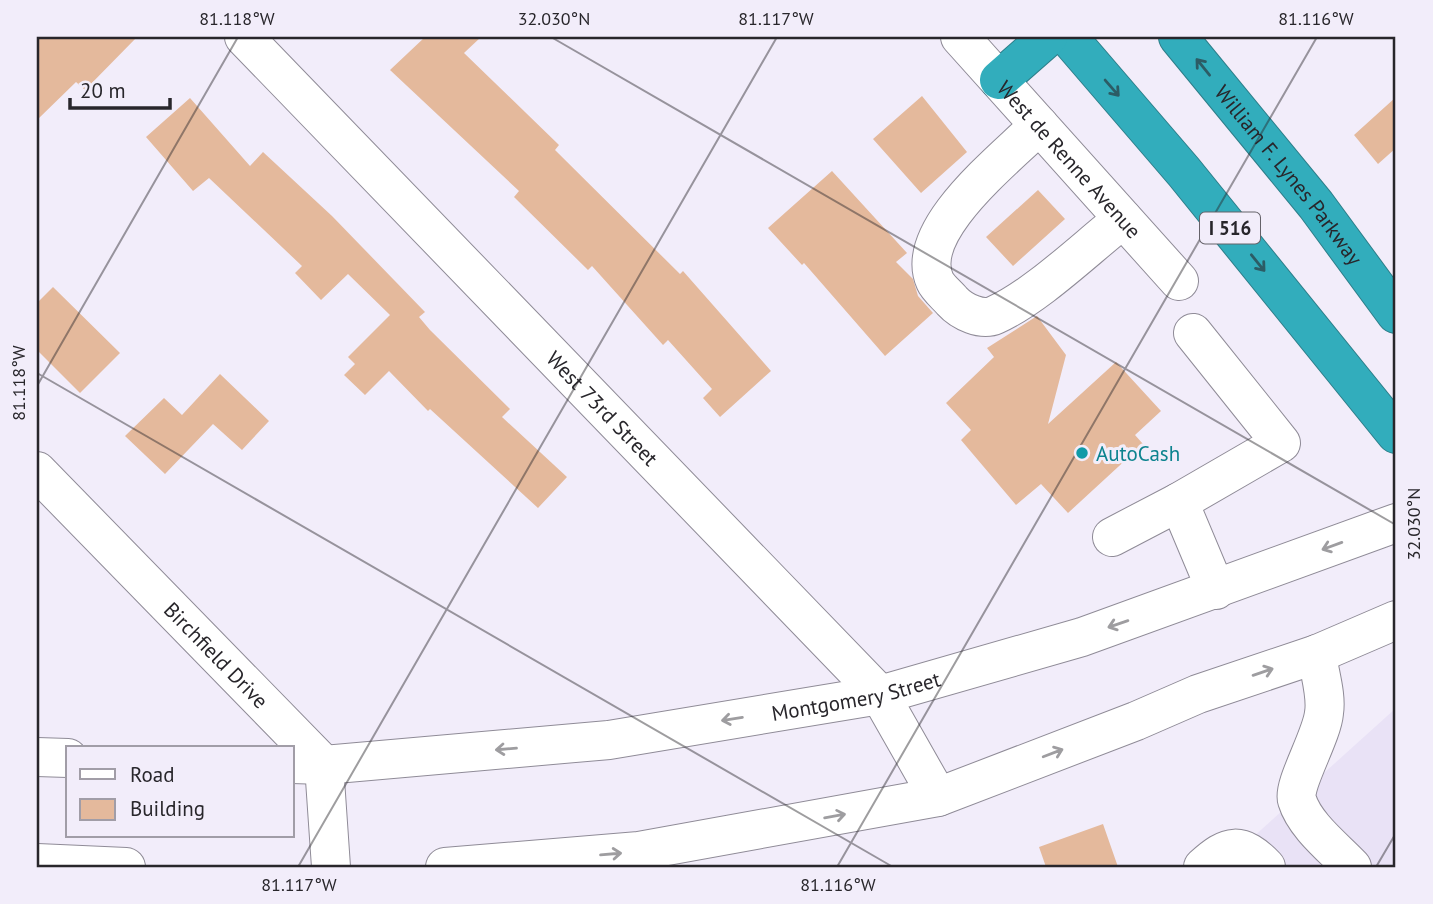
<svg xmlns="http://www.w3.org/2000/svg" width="1433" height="904" font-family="'PT Sans',sans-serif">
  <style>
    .built { fill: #e9e2f6 }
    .building { fill: #e4b99c }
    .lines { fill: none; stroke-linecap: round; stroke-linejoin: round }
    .minor-casing { stroke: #8f8b97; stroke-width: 40 }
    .highway-casing { stroke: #2e7e89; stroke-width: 40 }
    .minor { stroke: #fff; stroke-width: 38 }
    .highway { stroke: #32adbc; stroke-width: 38 }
    .oneway { stroke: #2c5c65 }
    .oneway2 { stroke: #9e9da0 }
    .ticks { fill: none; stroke: #28262b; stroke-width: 2; stroke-opacity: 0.45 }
    .culture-dot { fill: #0f9aa8; stroke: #f2edfa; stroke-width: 2.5 }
    .labels { text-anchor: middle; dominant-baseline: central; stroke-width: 6; stroke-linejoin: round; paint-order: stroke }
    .shield { fill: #f2edfa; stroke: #656269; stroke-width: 2 }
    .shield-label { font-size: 19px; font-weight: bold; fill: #28262b }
    .street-label { font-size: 21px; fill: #28262b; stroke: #f2edfa }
    .culture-label { font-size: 21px; fill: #0d838f; stroke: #f2edfa; text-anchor: start }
    .neatline { fill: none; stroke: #28262b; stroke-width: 2.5 }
    .ticks-label { font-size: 18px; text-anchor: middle; fill: #28262b }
  </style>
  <rect width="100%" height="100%" fill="#f2edfa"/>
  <path class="built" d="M1396,708v159h-153l-11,-11z"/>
  <path class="building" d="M37,37h100l-52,53 -9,-8 -39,38z
    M425,37h56l-17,16 95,92 -4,5 125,124 3,-3 88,100 -51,46 -17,-19 9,-9 -44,-49 -5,5 -71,-79 -4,4 -74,-73 5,-6 -129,-121z
    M922,96l45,56 -46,41 -48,-54z
    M1396,97v51l-18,16 -24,-29z
    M190,98l60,68 13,-14 69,64 93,96 -6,5 11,13 80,79 -8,8 65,60 -29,31 -108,-99 -2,2 -39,-40 -24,24 -21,-20 11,-11 -7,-7 42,-42 -42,-41 -27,26 -26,-27 7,-7 -93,-88 -16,13 -47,-54z
    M832,171l75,82 -11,9 17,17 5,17 15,17 -48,43 -81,-93 -2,2 -34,-37z
    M1038,190l27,29 -52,47 -27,-29z
    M53,287l67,66 -40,40 -43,-43v-47z
    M1037,316l29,39 -18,69 68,-62 45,49 -26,24 8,9 -75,69 -27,-29 -25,21 -55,-65 10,-10 -25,-27 48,-46 -7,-9z
    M220,374l49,47 -27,29 -29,-26 -48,50 -40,-38 39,-38 18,17z
    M1103,824l15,43h-72l-7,-20z"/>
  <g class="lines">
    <g class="minor-casing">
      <g id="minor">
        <path id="s1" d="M244,37l636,658 58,102"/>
        <path id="s2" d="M960,37l219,244"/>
        <path d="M1039,125c-32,33 -127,105 -104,156 3,7 12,14 17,20 10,11 30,20 43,14 42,-19 91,-67 128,-96"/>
        <path d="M1193,333l88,110 -102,59 37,88"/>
        <path id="s3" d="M37,471l287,294 7,102"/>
        <path d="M1112,537l67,-35"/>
        <path d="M1317,654c2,18 10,41 7,59 -2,23 -32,73 -27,87 8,26 37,48 55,67"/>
        <path d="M37,757l31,1"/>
        <path id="s4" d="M292,764l32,1 285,-25 271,-45 202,-58 314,-114"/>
        <path d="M37,863l89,4"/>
        <path d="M445,867l194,-16 299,-54 198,-76 62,-27 119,-40 79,-34"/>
        <path d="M1203,867c25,-23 38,-26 63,0"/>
      </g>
    </g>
    <g class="highway-casing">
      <g id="highway">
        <path d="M1068,37l116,135 212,262"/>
        <path id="s5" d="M1178,37l138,168 80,109"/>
        <path d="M999,80l49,-43"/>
      </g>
    </g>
    <use href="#minor" class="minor"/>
    <use href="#highway" class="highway"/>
  </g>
  <defs><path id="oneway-shaft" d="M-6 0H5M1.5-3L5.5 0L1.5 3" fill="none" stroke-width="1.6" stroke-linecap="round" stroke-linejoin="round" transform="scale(1.75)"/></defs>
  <g class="oneway">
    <use href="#oneway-shaft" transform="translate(1203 67) rotate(-129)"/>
    <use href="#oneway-shaft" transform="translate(1112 88) rotate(49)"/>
    <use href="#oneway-shaft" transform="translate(1258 263) rotate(51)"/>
  </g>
  <g class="oneway2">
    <use href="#oneway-shaft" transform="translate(1332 546) rotate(160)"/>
    <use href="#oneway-shaft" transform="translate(1118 624) rotate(161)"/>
    <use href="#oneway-shaft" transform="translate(1263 672) rotate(-19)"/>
    <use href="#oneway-shaft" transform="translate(732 719) rotate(171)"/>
    <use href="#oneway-shaft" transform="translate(506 749) rotate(175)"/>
    <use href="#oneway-shaft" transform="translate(1053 753) rotate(-21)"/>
    <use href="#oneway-shaft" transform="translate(835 816) rotate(-10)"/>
    <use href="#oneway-shaft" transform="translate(611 854) rotate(-5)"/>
  </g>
  <path class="ticks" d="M551,37l845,488M37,373l856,494M37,386l201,-349M298,867l479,-830M837,867l480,-830M1376,867l20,-34"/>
  <circle class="culture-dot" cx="1082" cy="453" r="7"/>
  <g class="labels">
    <rect class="shield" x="1200" y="212.5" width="60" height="31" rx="5"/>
    <g class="shield-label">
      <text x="1230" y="228">I 516</text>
    </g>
    <g class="street-label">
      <text stroke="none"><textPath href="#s2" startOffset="164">West de Renne Avenue</textPath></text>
      <text stroke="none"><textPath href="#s5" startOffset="177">William F. Lynes Parkway</textPath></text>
      <text stroke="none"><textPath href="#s1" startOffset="516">West 73rd Street</textPath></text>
      <text stroke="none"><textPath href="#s3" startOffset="257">Birchfield Drive</textPath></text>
      <text stroke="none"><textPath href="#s4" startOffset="569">Montgomery Street</textPath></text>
    </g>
    <g class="culture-label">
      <text x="1096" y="453">AutoCash</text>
    </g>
  </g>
  <rect width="1433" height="904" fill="none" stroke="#f2edfa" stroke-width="77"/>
  <rect x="66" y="746" width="228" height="91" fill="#f2edfa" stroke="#a19da7" stroke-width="2"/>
  <rect x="80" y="769" width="35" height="10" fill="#ffffff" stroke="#a19da7" stroke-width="2"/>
  <text x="130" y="782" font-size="21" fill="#28262b">Road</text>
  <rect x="80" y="799" width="35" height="21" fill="#e4b99c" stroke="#a19da7" stroke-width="2"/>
  <text x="130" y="816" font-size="21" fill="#28262b">Building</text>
  <path d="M70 98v10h100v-10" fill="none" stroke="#28262b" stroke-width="3.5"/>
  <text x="80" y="98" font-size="21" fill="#28262b" stroke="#f2edfa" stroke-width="5" paint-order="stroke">20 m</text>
  <rect x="38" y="38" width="1356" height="828" class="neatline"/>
  <g class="ticks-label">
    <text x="237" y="25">81.118°W</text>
    <text x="554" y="25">32.030°N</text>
    <text x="776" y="25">81.117°W</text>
    <text x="1316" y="25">81.116°W</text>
    <text transform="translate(19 383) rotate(-90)" y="6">81.118°W</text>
    <text transform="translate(1414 524) rotate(-90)" y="6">32.030°N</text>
    <text x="299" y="891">81.117°W</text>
    <text x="838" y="891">81.116°W</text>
  </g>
</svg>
